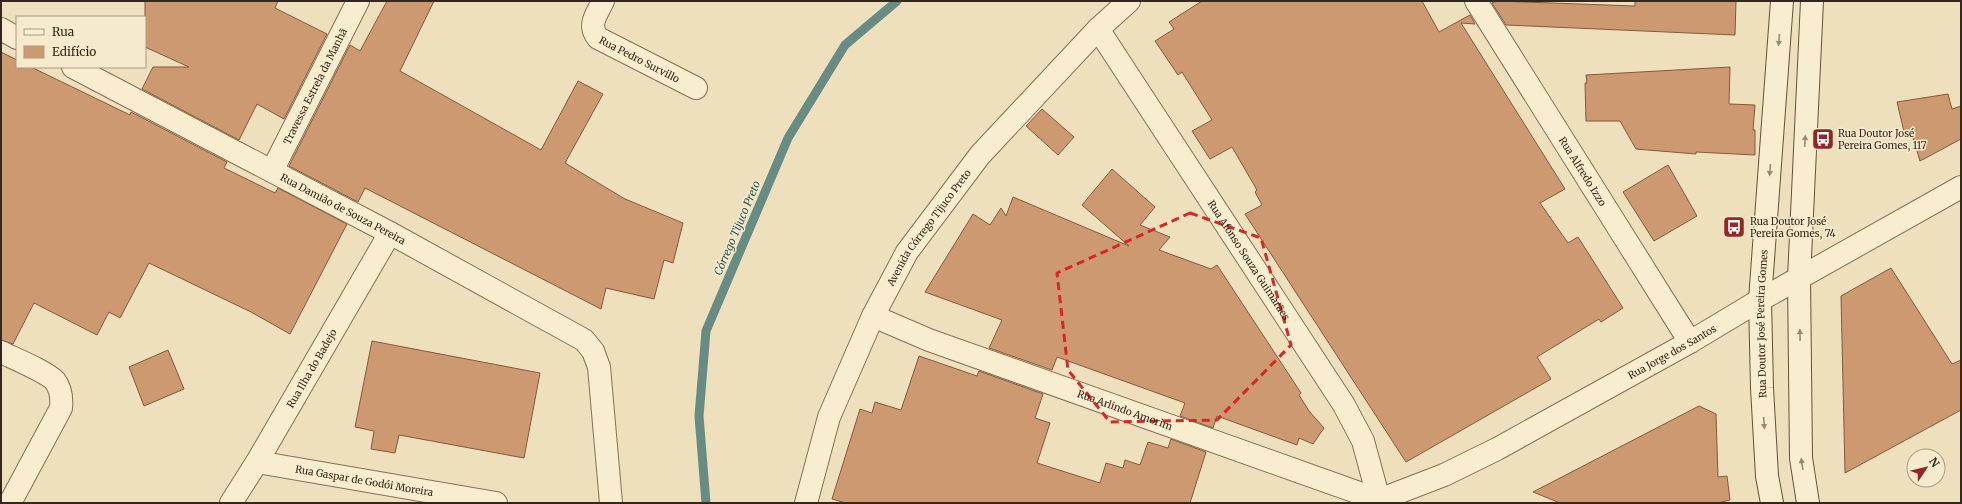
<svg xmlns="http://www.w3.org/2000/svg" width="1962" height="504" font-family="Merriweather,serif">
  <style>
    .lines { fill: none; stroke-linecap: round; stroke-linejoin: round }
    .stream { stroke: #688c84; stroke-width: 9 }
    .building { fill: #cd9971; stroke: #85593b }
    .street-casing { stroke: #857056; stroke-width: 24 }
    .secondary-casing { stroke: #675139; stroke-width: 24 }
    .street { stroke: #f9edcf; stroke-width: 22 }
    .secondary { stroke: #f9edcf; stroke-width: 22 }
    .oneway { fill: #968a75 }
    .marked { fill: none; stroke: #d62828; stroke-width: 3; stroke-dasharray: 8 5; stroke-linejoin: round }
    .labels { text-anchor: middle; dominant-baseline: central; stroke-width: 3; stroke-linejoin: round; paint-order: stroke }
    .street-label { font-size: 10px; fill: #34271b; stroke: #f5eacc }
    .poi-label { font-size: 10px; fill: #34271b; stroke: #f5eacc; text-anchor: start }
    .water-label { font-size: 11px; font-style: italic; fill: #295552; stroke: #f5eacc }
  </style>
  <rect width="100%" height="100%" fill="#eee0bc"/>
  <g class="lines">
    <path class="stream" d="M706,503l-7,-87 7,-85 82,-193 57,-93 52,-44"/>
  </g>
  <path class="building" d="M145,1h133l-3,7 52,26 -43,85 -27,-15 -18,36 -97,-51 11,-22h36l-44,-20z
    M387,1h47l-34,70 141,79 37,-69 25,13 -38,69 60,36 58,24 -10,40 -9,-3 -10,39 -48,-11 -5,21 -236,-121 -7,14 -69,-36 61,-121 10,6z
    M1202,1h220l17,31 31,-17 5,9 -14,-1 104,166 -25,14 28,40 10,-6 45,71 -22,14 -2,-3 -62,38 14,22 -145,83 -161,-248 17,-9 -7,-13 2,-2 -25,-43 -22,12 -18,-28 20,-11 -30,-48 -4,3 -23,-34 19,-12 -5,-7z
    M1496,1l139,5v-5h101l-1,34 -229,-10 -14,-22z
    M1,52l16,8v7h14l99,48 1,-3 96,50 -3,6 51,25 3,-5 69,36 -57,110 -39,-22 -102,-49 -29,55 -11,-6 -12,23 -63,-32 -21,41 -12,-4z
    M1730,67l-1,37 26,1 -2,25h2v25l-59,-3v2l-60,-5 -16,-28h-34l-1,-38h2l-1,-8z
    M1948,94l4,15 9,-3v33l-41,22 -8,-27 -7,2 -8,-34z
    M1042,109l32,28 -16,18 -32,-29z
    M1668,165l29,51 -43,25 -31,-49z
    M1112,169l43,38 -15,18 30,12 -11,13 52,19 6,-4 84,128 -2,2 10,16 15,17 -11,16 -14,-6 -2,7 -80,-29 -4,12 -33,-12 5,-13 -128,-46 -5,13 -63,-22 13,-28 -77,-28 48,-78 17,11 11,-17 5,8 7,-19 116,49 -47,-41z
    M1891,268l61,96 9,-4v50l-116,63 -4,-177z
    M372,341l168,32 -16,85 -125,-23 -4,18 -24,-4 3,-18 -19,-4z
    M168,350l16,39 -40,17 -15,-39z
    M919,356l58,20 2,-5 64,23 -8,24 15,5 -13,40 63,20 6,-20 17,5 2,-8 15,5 8,-23 20,6 3,-9 35,13 -16,51h-344l-14,-4 28,-90 12,4 3,-11 26,8z
    M1699,406l17,8 2,63 9,-1 3,24 -12,3h-158l-27,-11z"/>
  <g class="lines">
    <g class="street-casing">
      <g id="street">
        <path id="s1" d="M603,1c-6,13 -16,24 -5,37l98,50"/>
        <path id="s2" d="M1476,1l214,341"/>
        <path d="M1,29l16,9"/>
        <path id="s3" d="M1098,29l246,376 19,36 16,59"/>
        <path id="s4" d="M73,67l317,166 194,107 9,11 6,16 12,136"/>
        <path id="s5" d="M272,171l86,-170"/>
        <path id="s6" d="M873,316l56,24 450,160"/>
        <path d="M1,352c12,6 46,20 54,29 6,8 7,17 6,27l-51,95"/>
        <path id="s7" d="M257,462l239,41"/>
        <path id="s8" d="M231,503l26,-41 133,-229"/>
        <path id="s9" d="M806,503l23,-86 44,-101 34,-64 73,-97 118,-126 31,-28"/>
        <path id="s10" d="M1378,503l1,-3 65,-25 53,-26 193,-107 70,-42 201,-113"/>
      </g>
    </g>
    <g class="secondary-casing">
      <g id="secondary">
        <path id="s11" d="M1772,503l-5,-27 -5,-88 -2,-88 22,-299"/>
        <path d="M1808,503l-7,-45 -2,-180 13,-277"/>
      </g>
    </g>
    <use href="#street" class="street"/>
    <use href="#secondary" class="secondary"/>
  </g>
  <defs><path id="oneway-solid" d="M-6-.8H1V-3.2L6.5 0L1 3.2V.8H-6Z"/></defs>
  <g class="oneway">
    <use href="#oneway-solid" transform="translate(1779 40) rotate(94)"/>
    <use href="#oneway-solid" transform="translate(1805 141) rotate(-87)"/>
    <use href="#oneway-solid" transform="translate(1770 170) rotate(94)"/>
    <use href="#oneway-solid" transform="translate(1800 335) rotate(-91)"/>
    <use href="#oneway-solid" transform="translate(1764 423) rotate(86)"/>
    <use href="#oneway-solid" transform="translate(1802 464) rotate(-99)"/>
  </g>
  <path class="marked" d="M1190,213l71,25 30,107 -74,75 -107,2 -42,-52 -11,-97z"/>
  <defs>
    <g id="bus-square" transform="scale(1.15)"><rect x="-9" y="-9" width="18" height="18" rx="4" fill="#952625" stroke="#f5eacc"/><path d="M-5-6H5V4H4V6H2V4H-2V6H-4V4H-5ZM-3.5-4V0h7V-4ZM-3.5 1.2v1.5H-2V1.2ZM2 1.2v1.5H3.5V1.2Z" fill="#fff"/></g>
  </defs>
  <g fill-rule="evenodd">
    <use href="#bus-square" x="1823" y="139"/>
    <use href="#bus-square" x="1734" y="227"/>
  </g>
  <g class="labels">
    <g class="street-label">
      <text stroke="none"><textPath href="#s1" startOffset="87">Rua Pedro Survillo</textPath></text>
      <text stroke="none"><textPath href="#s5" startOffset="95">Travessa Estrela da Manhã</textPath></text>
      <text stroke="none"><textPath href="#s2" startOffset="201">Rua Alfredo Izzo</textPath></text>
      <text stroke="none"><textPath href="#s4" startOffset="305">Rua Damião de Souza Pereira</textPath></text>
      <text stroke="none"><textPath href="#s9" startOffset="304">Avenida Córrego Tijuco Preto</textPath></text>
      <text stroke="none"><textPath href="#s3" startOffset="276">Rua Afonso Souza Guimarães</textPath></text>
      <text stroke="none"><textPath href="#s11" startOffset="180">Rua Doutor José Pereira Gomes</textPath></text>
      <text stroke="none"><textPath href="#s10" startOffset="332">Rua Jorge dos Santos</textPath></text>
      <text stroke="none"><textPath href="#s8" startOffset="157">Rua Ilha do Badejo</textPath></text>
      <text stroke="none"><textPath href="#s6" startOffset="269">Rua Arlindo Amorim</textPath></text>
      <text stroke="none"><textPath href="#s7" startOffset="109">Rua Gaspar de Godói Moreira</textPath></text>
    </g>
    <g class="poi-label">
      <text x="1838" y="133">Rua Doutor José<tspan x="1838" dy="12">Pereira Gomes, 117</tspan></text>
      <text x="1750" y="221">Rua Doutor José<tspan x="1750" dy="12">Pereira Gomes, 74</tspan></text>
    </g>
    <g class="water-label">
      <text transform="translate(737 228) rotate(-67)">Córrego Tijuco Preto</text>
    </g>
  </g>
  <rect width="1962" height="504" fill="none" stroke="#34271b" stroke-width="4"/>
  <rect x="16" y="16" width="130" height="52" fill="#f5eacc" stroke="#a89c85"/>
  <rect x="24" y="29" width="20" height="6" fill="#f9edcf" stroke="#a89c85"/>
  <text x="52" y="36" font-size="12" fill="#34271b">Rua</text>
  <rect x="24" y="46" width="20" height="12" fill="#cd9971" stroke="#a89c85"/>
  <text x="52" y="56" font-size="12" fill="#34271b">Edifício</text>
  <g transform="translate(1926 468) rotate(55)"><circle r="19" fill="#f5eacc" stroke="#a89c85"/>
  <path d="M0-3L7 15L0 10L-7 15Z" fill="#952625"/>
  <text y="-6" font-size="11" font-weight="bold" text-anchor="middle" fill="#34271b">N</text>
  </g>
</svg>
